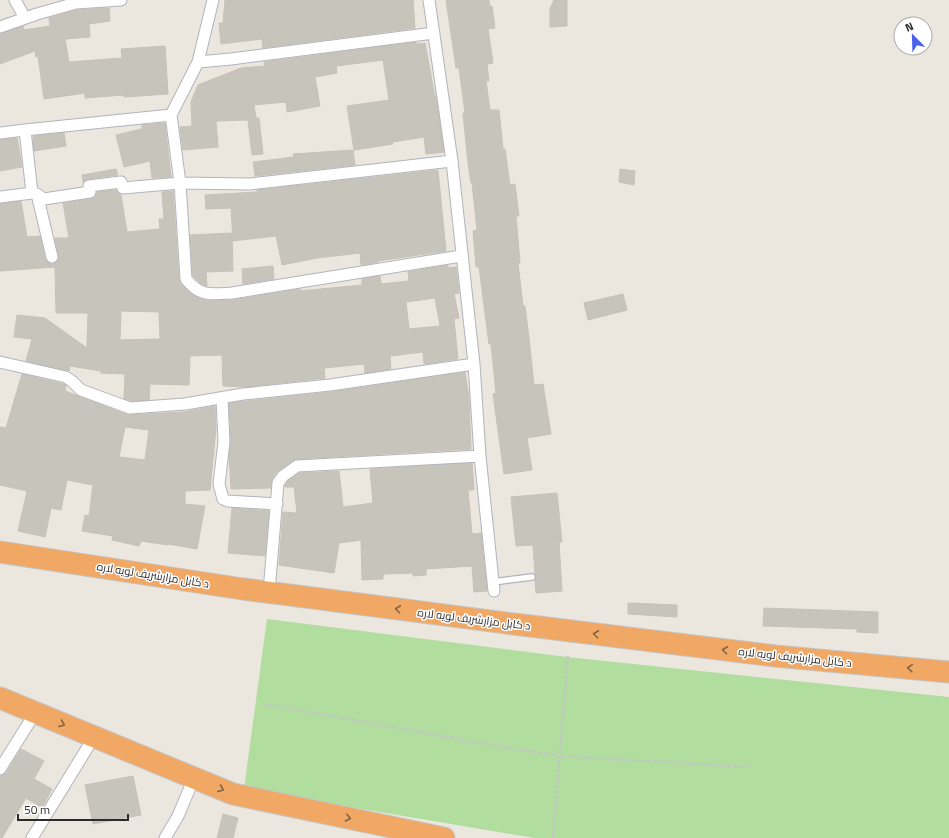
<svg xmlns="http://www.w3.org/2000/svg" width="949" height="838" font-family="'Titillium Web',Cairo,sans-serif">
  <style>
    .green { fill: #b1de9f }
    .building { fill: #c7c4bc; stroke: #c7c2b8; fill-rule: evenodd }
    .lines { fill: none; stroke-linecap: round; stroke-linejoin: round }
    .lane-casing { stroke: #b2b4bd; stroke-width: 8 }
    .street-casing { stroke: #b2b4bd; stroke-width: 13 }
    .highway-casing { stroke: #c4c4c4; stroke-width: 23 }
    .path { stroke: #c4c4c4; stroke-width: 2.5; stroke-dasharray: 3 2; stroke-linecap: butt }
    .lane { stroke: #fff; stroke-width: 5.5 }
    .street { stroke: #fff; stroke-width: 11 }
    .highway { stroke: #f1a864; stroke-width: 21 }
    .oneway { stroke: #846345 }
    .labels { text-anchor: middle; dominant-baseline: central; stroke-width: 3; stroke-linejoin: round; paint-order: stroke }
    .street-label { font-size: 11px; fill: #2b2b2b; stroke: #fff }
  </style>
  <rect width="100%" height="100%" fill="#ebe6de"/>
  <path class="green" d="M267,619l300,38 382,40v141h-415l-290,-49z"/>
  <path class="building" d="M225,0h188l2,28 -152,20 -1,-9 -41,5 -2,-21h4z
    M446,0h43l1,7 2,-1 3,22 -7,1 5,34 -6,1 2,17h-3l4,29h9l4,39h2l5,36 5,-1 4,32h-3l4,47h-2l5,43h2l4,32 5,47 9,-1 8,50 -24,4 5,32 -28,4 -11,-80 3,-1 -5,-49h-2l-10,-77h-3l-3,-36 4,-1 -5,-47h-1l-3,-20 -5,-50h2l-6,-45h-3z
    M554,0h13v26l-17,1v-18z
    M109,8l1,13 -21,3 1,13 -25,2 4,23 53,-4 -1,-9 44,-3 3,48 -44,3v-2l-39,3v-5l-41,6 -6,-43 -2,1 -1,-6 -35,13v-30l23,-8 1,4 26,-4 -1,-8 28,-8z
    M416,42v2l9,-1 10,54h1l8,55 -18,2 -2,-17 -32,5 1,2 -39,6 -7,-44 42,-6 -6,-40 -47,6 1,7 -22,4 5,29 -33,6 -1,-10 -32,3 2,13h3l4,36 -11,1 -4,-35 -32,1 2,26 -35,3 -3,-23 12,-1 -1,-24 7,-17 43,-17 24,-2 -1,-4z
    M165,123l6,54 -19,1 -2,-17 -26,6 -8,-32 26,-6v-4z
    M64,133l2,13 -32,5 -1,-13 1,-2z
    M17,138l5,29 -22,4v-31z
    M353,150l2,15 -100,11 -2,-14 41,-5 -1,-3z
    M116,169l2,6 -30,4 -5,3 -1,-7z
    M620,169l15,2 -1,14 -15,-3z
    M438,170l8,81 -68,10v1l-17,3 -1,-12 -43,5 -35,7 -6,-29 -43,5 -2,-33 -25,1 -1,-14 52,-3v-2z
    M116,190l5,5 6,37 33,-3 -1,-10h5l-2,-27 11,-1 6,89 2,4 11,10 13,6h27l68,-11v2l62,-6v-6l18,-3 1,8 28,-3 -1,-9 40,-7v3l8,-1 3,26 -5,1 5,24 -5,1 4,40 -34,5 -1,-12 -33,4 1,13 -26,4 -1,-9 -40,4 1,10 -81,9 -21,-1 -1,-31 -32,1 -1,29 -39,-1 -1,16 -18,1 -7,-2 1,-25 -24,-1v-2l-31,-5 -1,5 -43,-10 6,-22 -18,-2 3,-22 28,3 42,30 1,-35h-32l-1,-46 -55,4v-67l21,-3 6,36 13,-1 5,23 5,5h3l3,-2 3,-3 -4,-21h14l-6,-35 28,-4 4,-2 2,-5zM435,298l5,28 -31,3 -3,-27zM121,311l38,1 1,27 -40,1z
    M232,233l1,38 -27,1 1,14 -7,-3 -7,-7 -3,-41z
    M273,266l1,13 -31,5 -1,-15z
    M623,294l4,16 -39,10 -4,-17z
    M465,372l4,27 2,50 -174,10 -20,13 -5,7 -1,9 -40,1 -2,-34 2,-13 -2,-39 102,-11z
    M22,374l41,10 3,1 -1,6 63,24 56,-3 31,-6 1,22 -6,62 -25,1v13l20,2 -8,43 -29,-5v1l-27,-4 -2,5 -27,-6 1,-4 -31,-5 3,-16 4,1 4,-31 -26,-5 -6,30 -10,-2 -6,29 -27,-6 9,-40 -27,-6v-58l6,1zM125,427l24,3 -4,30 -26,-3z
    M472,463l2,27h-6l4,44 9,-1 6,58 -13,1 -2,-26 -46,3v6l-13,1v-3l-30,1v5l-21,1 -1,-40 -22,3 -5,30 -55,-8 4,-53 14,1 -3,-26h-9v-1l3,-5 11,-8 40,-2 4,36 30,-4 -3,-34z
    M557,493l5,49h-3l3,49 -26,2 -1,-13 1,-3 -1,-3 -2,-29 -17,1 -5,-49z
    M232,508l37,3 -4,45 -37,-3z
    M628,603l49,2v12l-49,-3z
    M764,608l114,4v21l-21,-1v-3l-94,-3z
    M21,749l23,12 -10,18 18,10 -10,19 -16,-10 -24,40h-2v-62l6,-3z
    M133,776l8,39 -48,9 -8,-39z
    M223,814l15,4 -5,20h-16z"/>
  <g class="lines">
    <g class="lane-casing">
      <path id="lane" d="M493,582l39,-5"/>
    </g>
    <g class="street-casing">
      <path id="street" d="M15,0l10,18
        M213,0l-15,62 -27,53 9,68 6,96c14,18 25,15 46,14l229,-37
        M429,0l23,161 22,203 6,92 14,135
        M0,27l37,-13 39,-11 45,-3
        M198,62l33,-3 203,-26
        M25,130l7,63 5,1 15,63
        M0,133l25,-3 146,-15
        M37,194l7,5 46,-7 -1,-6 32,-4 2,6 57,-5 70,1 202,-23
        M0,197l32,-4
        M0,362l66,15 7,5 8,8 49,18 55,-4 58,-10 87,-9 144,-21
        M222,398l2,44 -5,42 4,15 5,2 49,3
        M269,592l9,-109 5,-7 14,-10 183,-10
        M0,769l35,-56
        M32,838l62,-101
        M165,838l13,-22 16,-38"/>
    </g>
    <g class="highway-casing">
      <path id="highway" d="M0,552l243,37 271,35 261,32 174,16
        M0,698l233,96 211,44"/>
    </g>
    <path class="path" d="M263,704l223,40 73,12 190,11
      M553,838l15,-184"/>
    <use href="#lane" class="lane"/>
    <use href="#street" class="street"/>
    <use href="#highway" class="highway"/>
  </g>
  <defs><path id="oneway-chevron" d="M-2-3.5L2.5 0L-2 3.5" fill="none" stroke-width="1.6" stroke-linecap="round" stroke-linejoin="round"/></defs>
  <g class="oneway">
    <use href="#oneway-chevron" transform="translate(398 609) rotate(-173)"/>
    <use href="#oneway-chevron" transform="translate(596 634) rotate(-173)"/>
    <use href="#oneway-chevron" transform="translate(725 650) rotate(-173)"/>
    <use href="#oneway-chevron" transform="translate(910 668) rotate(-175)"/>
    <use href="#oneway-chevron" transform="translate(62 724) rotate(22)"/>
    <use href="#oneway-chevron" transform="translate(221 789) rotate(22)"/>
    <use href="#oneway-chevron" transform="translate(348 818) rotate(12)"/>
  </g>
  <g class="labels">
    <g class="street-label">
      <text transform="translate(153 575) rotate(9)">د کابل مزارشریف لویه لاره</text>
      <text transform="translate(474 619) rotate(7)">د کابل مزارشریف لویه لاره</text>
      <text transform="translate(795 657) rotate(6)">د کابل مزارشریف لویه لاره</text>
    </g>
  </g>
  <g transform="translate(913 36) rotate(337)"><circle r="19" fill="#ffffff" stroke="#aaaaaa"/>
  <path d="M0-3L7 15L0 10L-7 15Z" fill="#4b61eb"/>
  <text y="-6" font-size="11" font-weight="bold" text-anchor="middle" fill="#2b2b2b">N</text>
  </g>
  <path d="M18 814v6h110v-6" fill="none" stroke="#2b2b2b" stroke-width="2"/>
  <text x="24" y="814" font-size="12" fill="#2b2b2b" stroke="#ffffff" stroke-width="3" paint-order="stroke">50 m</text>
</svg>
